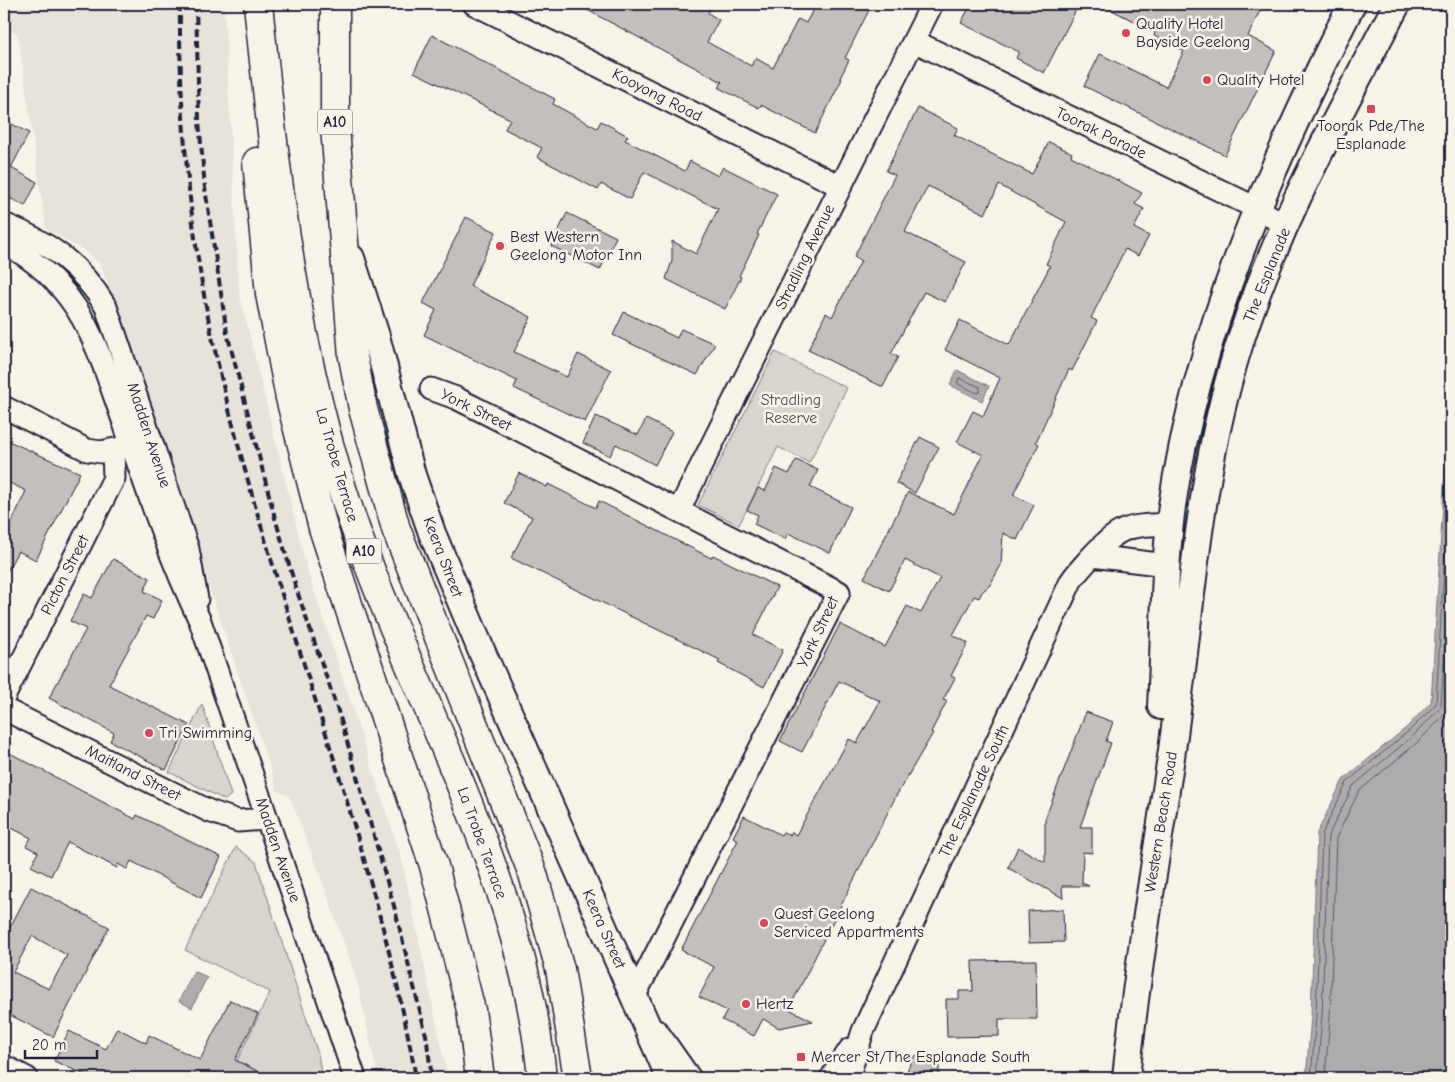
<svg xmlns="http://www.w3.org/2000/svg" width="1455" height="1082" font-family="'Comic Neue',sans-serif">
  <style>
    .built { fill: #e7e3db }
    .green { fill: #d8d5cf; stroke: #7d7c85 }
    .water { fill: #aeabad; stroke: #76747f }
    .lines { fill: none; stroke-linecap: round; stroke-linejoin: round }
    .shore { stroke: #5a5969; stroke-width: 1 }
    .building { fill: #c2bfbd; stroke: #22223b; fill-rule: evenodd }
    .minor-casing { stroke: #22223b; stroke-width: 25 }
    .tertiary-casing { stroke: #22223b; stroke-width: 30 }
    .trunk-casing { stroke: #22223b; stroke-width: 31 }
    .minor { stroke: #f7f3e8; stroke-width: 21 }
    .tertiary { stroke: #f7f3e8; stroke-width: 26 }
    .trunk { stroke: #f7f3e8; stroke-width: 28 }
    .rail { stroke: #22223b; stroke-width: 4; stroke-dasharray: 8 4; stroke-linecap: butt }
    .poi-dot { fill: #d1495b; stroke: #f7f3e8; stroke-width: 2 }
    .labels { text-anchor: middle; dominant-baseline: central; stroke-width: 5; stroke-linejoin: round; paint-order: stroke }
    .shield { fill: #f7f3e8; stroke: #62616f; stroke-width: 1 }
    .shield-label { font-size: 15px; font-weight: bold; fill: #22223b }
    .poi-label { font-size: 16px; fill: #22223b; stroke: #f7f3e8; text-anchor: start }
    .street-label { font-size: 16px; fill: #22223b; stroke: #f7f3e8 }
    .park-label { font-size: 16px; fill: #504f60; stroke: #f7f3e8 }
  </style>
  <rect width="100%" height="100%" fill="#f7f3e8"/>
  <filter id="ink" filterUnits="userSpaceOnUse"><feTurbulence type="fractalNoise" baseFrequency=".02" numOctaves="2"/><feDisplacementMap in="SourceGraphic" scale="10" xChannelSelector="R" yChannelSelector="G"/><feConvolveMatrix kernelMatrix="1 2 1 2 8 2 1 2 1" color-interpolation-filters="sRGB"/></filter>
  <g filter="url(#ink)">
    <path class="built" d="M4,4h220l15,288 68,277 95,291 46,218h-70l-21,-97 -34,-98 -34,-88 -11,-3 -175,-521 -3,-7 -19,-15 -35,-20 -28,-194 -14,-9z"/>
    <path class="green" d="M775,352l72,36 -38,75 -31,-16 -39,78 -41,-20z
      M202,704l29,91 -6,5 -56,-28z
      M236,847l20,15 62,192 4,24h-50l-35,-17 33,-69 -85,-42z"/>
    <path class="water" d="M1451,367v711h-145l5,-62 6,-183 26,-53 64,-53 24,-25 16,-265 -2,-31z
      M957,370l32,16 -7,15 -32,-16z
      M194,971l13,6 -15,31 -13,-7z"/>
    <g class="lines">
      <path class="shore" d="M959,378l21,9v5l-3,1 -19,-9z
        M1311,1078l5,-62 6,-182 25,-52 63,-52 26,-26 15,-260
        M1317,1078l5,-62 6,-180 25,-50 61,-51 27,-28 10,-158
        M1325,1078l5,-61 6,-179 23,-47 60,-50 27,-28 3,-9 2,-30"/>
    </g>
    <path class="building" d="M576,4h137l-5,9 11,7 -12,22 44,24 4,-8 18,10 25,-49 8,4 10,-19h56l-27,54 4,2 -9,18 2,1 -27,54 -54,-28 -2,3 -40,-20 3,-6z
      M971,4h108l-35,69 -28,-15 3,-6 -58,-29z
      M1100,4h163l-15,32 28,15 -51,104 -141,-69 16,-32 66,33 18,-36 -30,-15 1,-4z
      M432,35l123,64 -2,5 44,24 4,-7 27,15 -3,4 60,31 5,-10 28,15 5,-9 54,27 -20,40 2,1 -20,41 2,1 -16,32 -59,-30 6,-18v-20l24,13 22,-45 -74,-37 -14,27 -29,-15 -3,6 -61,-33 5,-9 -37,-19 5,-10 -96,-47z
      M918,108l40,20 -4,7 78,39 17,-32 23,11 -1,3 71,37 -7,11 9,5 -10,19 15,8 -11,20 -13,-7 -34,69 6,3 -25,50 -3,-2 -33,73 3,2 -26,51 21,10 -17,35 -14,-7 -2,32 -11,20 -8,7 -3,6 -5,-2 -21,39 15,8 -17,33 4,2 -12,22 4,1 -16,31 2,1 -37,63 -107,213 24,12 -34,7 -16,-9 -9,17 -32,-16 5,-9 -28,-14 15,-30 -33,-17 57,-110 -5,-3 11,-21 37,19 2,-3 7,3 2,-3 4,3 53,-96 8,4 23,-42 -41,-20 -37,71 -22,-11 60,-117 45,23 22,-41 14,7 19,-35 -35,-18 -16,31 -25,-13 44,-86 46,22 29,-59 -26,-13 16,-31 10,5 17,-38 -55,-28 15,-30 49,25 41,-79 -4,-2 20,-42 -67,-37 -14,29 -57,-28 -23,46 61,30 -21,40 -21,-10 -33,62 7,3 -15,30 -75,-37 18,-37 6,4 29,-56 -7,-4 41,-82 -9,-4z
      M4,120l25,13 -18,35 26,14 -12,24 -21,-11z
      M567,213l49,24 -16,33 -49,-24z
      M466,217l30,15 -26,54 61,31 -17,35 53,25 11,-23 33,16 -26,52 -71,-34 3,-7 -93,-46 12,-25 -13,-7z
      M624,312l53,26 4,-9 34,15 -18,31 -84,-40z
      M596,416l42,19 8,-16 26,13 -17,33 -39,-21 -6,12 -27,-13z
      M920,437l19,10 -24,46 -19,-10z
      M4,439l76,34 -44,87 -18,-9 -14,26v-38l22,-48 -22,-11z
      M796,460l22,10 -8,17 41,20 -21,46 -42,-20 -3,6 -31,-15 4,-9 -11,-5 11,-22 7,3 11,-23 13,6z
      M519,473l28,14 1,-3 48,24 3,-7 112,57 2,-3 64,32 -24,48 30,15 -19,37 -46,-24 2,-3 -209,-102 21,-41 -28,-14z
      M113,559l37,19 -6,13 18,9 -9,19 -7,-3 -37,69 80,40 -23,45 -56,-29 4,-8 -65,-35 37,-69 -16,-8 14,-27 8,4z
      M1086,712l27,10 -7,19 5,2 -31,84h12v26l-9,-1 -1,31 7,3h-27l1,12 -55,-30 10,-21 27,15v-43z
      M4,750l131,69 2,-4 84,42 -20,41 -70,-37 -4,8 -9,-5 -1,4 -49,-26 -17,34 -20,-10 7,-14 -12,-6 5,-8 -27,-14z
      M31,887l78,40 -56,110 -49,-25v-73zM32,936l35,19 -18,34 -36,-17z
      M1063,909l1,33 -35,1 -1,-32z
      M1036,960l1,59h-38v17l-52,1 -1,-38h13v-8h14l-1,-30z
      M230,1000l28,14 -23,46 36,18h-179l-38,-17 15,-30 37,18 11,-21 29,15 3,-8 51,25z
      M939,1054v24h-24v-3h-10l9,-19z"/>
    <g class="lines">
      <g class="minor-casing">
        <path id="minor" d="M474,4l366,182
          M914,41l344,168 29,17
          M4,224c45,18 77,41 102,83l82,242 9,50
          M4,243c30,16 53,36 72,65 22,34 34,77 48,115 23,67 45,134 76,198l155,457
          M431,389l25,9 383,194 -205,405
          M4,407l83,43 14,2 24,-5
          M679,510l253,-506
          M1092,556l75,9
          M4,697l110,-219 -1,-28
          M4,709l205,102 29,10 29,-2
          M657,1031l33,47
          M4,1066l23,12
          M831,1078l19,-29
          M848,1078l15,-47 208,-450c6,-9 13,-16 20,-24 29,-32 38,-31 79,-33"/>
      </g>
      <g class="tertiary-casing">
        <path id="tertiary" d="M351,258l25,78 36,139 20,58 50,119 188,426
          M1161,706c4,-66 2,-134 11,-200 26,-178 100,-343 180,-502
          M1126,1078c11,-110 30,-219 46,-328 18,-130 25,-262 62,-388 36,-125 103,-244 163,-358"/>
      </g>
      <g class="trunk-casing">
        <path id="trunk" d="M258,4c18,175 37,350 95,518 64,184 171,358 189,556
          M335,4v123l18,230 10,52 33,120 137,345 27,95 18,109
          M257,162l13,132 20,104 33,130 111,338 37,144 9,68"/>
      </g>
      <use href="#minor" class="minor"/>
      <use href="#tertiary" class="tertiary"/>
      <use href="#trunk" class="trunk"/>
      <path class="rail" d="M180,4c-1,114 10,230 34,342 54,247 158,482 202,732
        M196,4l3,117 6,67 22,145 48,185 21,70 44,129 54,189 32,129 6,43"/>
    </g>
  </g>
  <g class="poi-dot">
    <circle cx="1126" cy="33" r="5"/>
    <circle cx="1207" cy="80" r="5"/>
    <rect x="1366" y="104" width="10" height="10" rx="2.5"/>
    <circle cx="500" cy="246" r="5"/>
    <circle cx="149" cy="733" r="5"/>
    <circle cx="764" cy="923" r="5"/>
    <circle cx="746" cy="1004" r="5"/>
    <rect x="796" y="1052" width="10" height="10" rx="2.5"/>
  </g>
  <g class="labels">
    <g class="shield">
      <rect x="317.5" y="109.5" width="35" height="25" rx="4"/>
      <rect x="346.5" y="538.5" width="35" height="25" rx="4"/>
    </g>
    <g class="shield-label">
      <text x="335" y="122">A10</text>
      <text x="364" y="551">A10</text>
    </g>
    <g class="poi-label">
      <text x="1136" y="24">Quality Hotel<tspan x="1136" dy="18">Bayside Geelong</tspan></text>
      <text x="1217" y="80">Quality Hotel</text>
      <text x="1371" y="126" text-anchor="middle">Toorak Pde/The<tspan x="1371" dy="18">Esplanade</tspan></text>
      <text x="510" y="237">Best Western<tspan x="510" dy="18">Geelong Motor Inn</tspan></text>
      <text x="159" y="733">Tri Swimming</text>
      <text x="774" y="914">Quest Geelong<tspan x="774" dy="18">Serviced Appartments</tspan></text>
      <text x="756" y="1004">Hertz</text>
      <text x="811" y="1057">Mercer St/The Esplanade South</text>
    </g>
    <g class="street-label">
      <text transform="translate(657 95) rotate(27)">Kooyong Road</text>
      <text transform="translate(1101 133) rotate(26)">Toorak Parade</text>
      <text transform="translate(805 257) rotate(-64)">Stradling Avenue</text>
      <text transform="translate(1267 275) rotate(-68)">The Esplanade</text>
      <text transform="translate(476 410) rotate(26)">York Street</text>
      <text transform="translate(149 435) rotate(72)">Madden Avenue</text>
      <text transform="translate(337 465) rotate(74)">La Trobe Terrace</text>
      <text transform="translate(443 557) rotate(69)">Keera Street</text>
      <text transform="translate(65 575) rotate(-63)">Picton Street</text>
      <text transform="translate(818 632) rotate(-65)">York Street</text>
      <text transform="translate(133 773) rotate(27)">Maitland Street</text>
      <text transform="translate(974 791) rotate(-65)">The Esplanade South</text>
      <text transform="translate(1161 822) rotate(-81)">Western Beach Road</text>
      <text transform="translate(482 843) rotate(70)">La Trobe Terrace</text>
      <text transform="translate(278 850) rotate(71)">Madden Avenue</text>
      <text transform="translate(604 929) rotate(66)">Keera Street</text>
    </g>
    <g class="park-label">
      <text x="791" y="400">Stradling<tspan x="791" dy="18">Reserve</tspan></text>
    </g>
  </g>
  <rect width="1455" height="1082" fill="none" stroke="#f7f3e8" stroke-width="20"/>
  <rect x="10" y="10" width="1435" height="1062" fill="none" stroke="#22223b" stroke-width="2" filter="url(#ink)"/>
  <path d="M25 1050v8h72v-8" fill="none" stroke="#22223b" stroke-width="2.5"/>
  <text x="32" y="1050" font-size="15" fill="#22223b" stroke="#f7f3e8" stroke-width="4" paint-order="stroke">20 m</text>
</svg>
